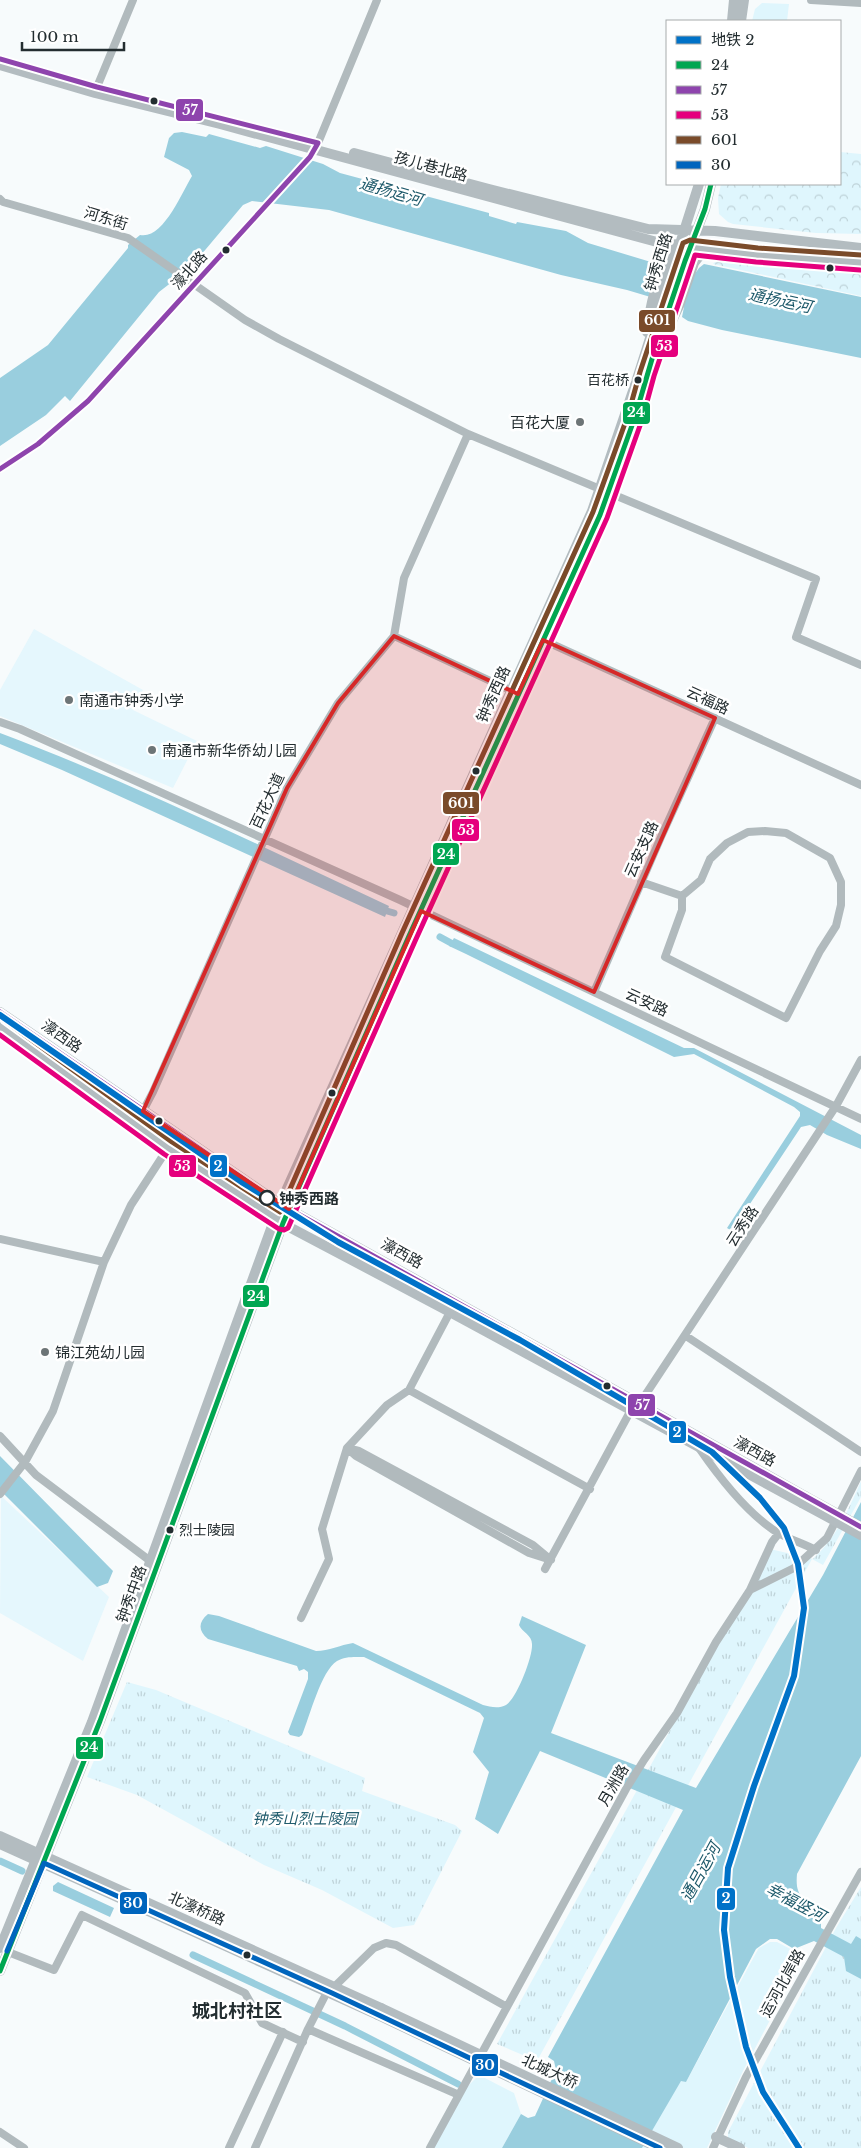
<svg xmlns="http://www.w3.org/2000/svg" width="861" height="2148" font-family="'Libre Baskerville','Noto Sans SC',serif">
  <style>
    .built { fill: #e5f7fd }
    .grass { fill: #dff6fd }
    .forest { fill: url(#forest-crowns) }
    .park { fill: url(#park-tufts) }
    .water { fill: #99cede }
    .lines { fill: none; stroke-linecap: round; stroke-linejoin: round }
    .canal { stroke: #99cede; stroke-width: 7 }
    .minor { stroke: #b1babd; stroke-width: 8 }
    .major { stroke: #b3bcc0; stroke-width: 10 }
    .major-bridge { stroke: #b3bcc0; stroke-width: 10 }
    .bus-1-casing { stroke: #fff; stroke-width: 9 }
    .bus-2-casing { stroke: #fff; stroke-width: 9 }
    .bus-3-casing { stroke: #fff; stroke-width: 9 }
    .bus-4-casing { stroke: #fff; stroke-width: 9 }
    .bus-5-casing { stroke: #fff; stroke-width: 9 }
    .bus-1 { stroke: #00a651; stroke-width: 5 }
    .bus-2 { stroke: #8e44ad; stroke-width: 5 }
    .bus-3 { stroke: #e5007d; stroke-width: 5 }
    .bus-4 { stroke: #7a4b2a; stroke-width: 5 }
    .bus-5 { stroke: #0065bd; stroke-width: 5 }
    .metro-1-casing { stroke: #fff; stroke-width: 10 }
    .metro-1 { stroke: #0072c8; stroke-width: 6 }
    .marked { fill: #d62828; fill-opacity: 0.2; stroke: #d62828; stroke-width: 4; stroke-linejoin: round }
    .bus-dot { fill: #232d30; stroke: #fff; stroke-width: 2 }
    .poi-dot { fill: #6d7577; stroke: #fff; stroke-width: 2 }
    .stop-dot { fill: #fff; stroke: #232d30; stroke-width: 2.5 }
    .labels { text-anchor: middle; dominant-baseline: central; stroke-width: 5; stroke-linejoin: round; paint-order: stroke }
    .bus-label { font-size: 14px; fill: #232d30; stroke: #fff; text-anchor: end }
    .street-label { font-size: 15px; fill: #232d30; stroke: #fff }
    .poi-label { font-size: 15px; fill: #232d30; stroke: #fff; text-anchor: start }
    .stop-label { font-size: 15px; font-weight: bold; fill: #232d30; stroke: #fff; text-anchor: start }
    .park-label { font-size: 15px; font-style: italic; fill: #215c6d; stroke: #fff }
    .water-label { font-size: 16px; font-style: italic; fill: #1d596a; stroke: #fff }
    .quarter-label { font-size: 18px; font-weight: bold; fill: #232d30; stroke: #fff }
    .line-badge { stroke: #fff; stroke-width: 2 }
    .badge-label { font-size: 14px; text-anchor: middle; font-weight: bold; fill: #fff }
  </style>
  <defs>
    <pattern id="forest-crowns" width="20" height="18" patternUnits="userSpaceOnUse" patternTransform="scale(1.25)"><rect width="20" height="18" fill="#dff6fd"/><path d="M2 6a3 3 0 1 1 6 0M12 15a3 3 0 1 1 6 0" fill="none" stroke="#bfd3d9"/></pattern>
    <pattern id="park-tufts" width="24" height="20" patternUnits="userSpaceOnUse" patternTransform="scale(1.25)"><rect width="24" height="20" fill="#dff6fd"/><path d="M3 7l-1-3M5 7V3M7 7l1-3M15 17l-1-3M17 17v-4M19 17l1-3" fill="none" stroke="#bfd3d9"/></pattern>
  </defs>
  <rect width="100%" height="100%" fill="#f7fbfc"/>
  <path class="built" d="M34,629l109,61 -10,20 64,31 -24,47 -173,-72v-26z
    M1,1496l108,101 -26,64 -83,-48z"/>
  <path class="grass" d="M762,3l27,1 -2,17h-35l3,-12z
    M770,1942h7l27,14 -61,115 -36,77h-65l39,-68 5,2 70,-129 3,-5z
    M479,2075l35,18 7,21 -19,34h-72l29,-53z"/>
  <path class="forest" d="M840,152l21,2v80l-45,-1 -83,-9 -5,-2 -9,-8 -1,-16 3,-14h119z
    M717,260l144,12v24l-148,-32z"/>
  <path class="park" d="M861,1481v16l-38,68 -11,-6 -275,502 -40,-17 273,-495 43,10c23,-21 36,-50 48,-78z
    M127,1682l29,8 209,88 -3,13 93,34 7,6 -48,94 -21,3 -71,-38 -58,-25 -127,-70 -50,-18z
    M861,1887v261h-113l-20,-10v-6l108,-204z"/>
  <path class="water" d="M182,132l24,5 3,-3 51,14 6,-2 57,18 17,9 149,40v3l27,8 1,-2 49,9 22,12 106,32 5,-7 5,-4 157,33v61l-139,-28 -34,-9 -6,-4 2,-10 -57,-17 -66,-15 -232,-65 -77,-9 -9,4 -53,63 -31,24 -89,109 -5,-5 -19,19 -46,31v-68l48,-33 80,-97v-3l12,-10c23,5 42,-43 52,-59l-3,-6 -25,-13 5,-19 5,-5z
    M0,733c133,50 260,113 389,173l-4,11 -323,-147 -62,-26z
    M454,938l230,110h10l167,87v14l-34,-14 -17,-10 -9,2 -69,104 -5,-3 73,-112v-4l-6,-5 -100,-53 -20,3 -208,-103 -17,-8z
    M0,1456l113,115 -5,12 -11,4 -97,-97z
    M861,1502v254l-64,118c-2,22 5,24 22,35l-2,8 4,5v6l30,16 5,-8 5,3v40l-15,-8 -2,-14 -30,-16 -20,8 -17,-10h-7l-14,10 -70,133 -5,-1 -39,67h-140l19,-34 7,4 7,-2 21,-46 -2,-9 -6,-4 135,-247 -143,-59 -42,83 -23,-15 14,-47 -16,-20 11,-34 -4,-5 -116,-56c-9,0 -19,-1 -27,4 -16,10 -27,55 -35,74l-3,2 -9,-2 -2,-3 20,-53v-7l-4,-3 -5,2 -2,-5 -89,-27c-10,-8 -10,-17 0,-25l11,2 97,35c13,0 24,-6 37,-8l130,62c7,2 16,4 23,0 11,-7 27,-49 26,-61 0,-9 -10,-12 -13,-19l3,-9 64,29 -35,88 145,55 127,-213z
    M58,1882l56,26 -4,9 -57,-26v-5z"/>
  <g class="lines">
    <path class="canal" d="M387,911l7,2
      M440,937l11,6
      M0,1861l22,10
      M193,1955l152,71 113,58"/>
    <path class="minor" d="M811,0l50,3
      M97,87l36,-87
      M0,199l3,3 125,36 117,82 34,19 189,95 348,145 -20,58 65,28
      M0,469l38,-25 50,-43 222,-244 8,-14 59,-143
      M394,636l120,56
      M543,640l318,145
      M0,722l20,7 380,171 461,219
      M641,882l41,14 19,-16 9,-21 17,-16 21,-11 17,-1 21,2 44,25 11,24v23l-5,21 -16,25 -34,67 -121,-61 17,-47v-14
      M594,992l67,-155 54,-119
      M143,1111l10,-19 134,-304 51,-85 56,-67 10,-58 64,-144
      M0,1239l104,23
      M686,1336l175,116
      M409,1390l181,99
      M640,1403l196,-297 25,-46
      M0,1436l36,39 113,85
      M347,1448l12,3 174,94 18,15 -22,-7 -173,-97z
      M699,1448c20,29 50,68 81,86 12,6 24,10 36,16
      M0,1494l25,-32 28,-51 51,-149 27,-57 37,-57
      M545,1569l86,-159
      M750,1590l22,-48 7,-9
      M301,1618l28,-59 -7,-30 25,-81 40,-43 22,-15 41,-78
      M8,1952l46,18 28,-55 163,78 17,30 41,19
      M335,1986l39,-38 12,-5 10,2 111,62
      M308,2029l151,66
      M0,2132l24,16
      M229,2148l54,-116
      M255,2148l53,-119 19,-37
      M430,2148l196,-359 18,-29 33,-47 39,-71 34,-52 44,-22 33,-30 34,-67
      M713,2148l33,-71 115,-205"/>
    <path class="major" d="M732,21l2,-21
      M741,21l3,-21
      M0,65l95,28 125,31 437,118 100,13 104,8
      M354,153l135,36 159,40 67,2 146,17
      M647,332c3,-29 12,-60 27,-85
      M664,338l15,-32 15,-43 8,-10 8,-3
      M0,1012l280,192 525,292
      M0,1026l135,98 139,95 176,93 352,191
      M0,1836l381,172
      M0,1844l378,171
      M0,1948l92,-226 188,-518 312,-693 45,-132 62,-195
      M0,1971l100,-250 183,-498 126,-287 191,-421 35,-98 17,-58 33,-98 20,-52 6,-25
      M716,2137l24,11"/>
    <path class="major-bridge" d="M805,1496l56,31
      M802,1503l59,32
      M381,2008l297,140
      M378,2015l281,133"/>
    <g class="bus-1-casing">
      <path id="bus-1" d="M0,1971l100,-250 183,-498 126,-287 191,-421 35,-98 17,-58 33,-98 20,-52 6,-25"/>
    </g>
    <g class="bus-2-casing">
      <path id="bus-2" d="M0,59l97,28 221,56 -8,14 -222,244 -50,43 -38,25
        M0,1012l280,192 581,323"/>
    </g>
    <g class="bus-3-casing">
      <path id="bus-3" d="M0,1035l164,119 115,75 5,1 4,-2 128,-289 191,-421 35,-98 12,-44 41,-121 61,7 104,8"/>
    </g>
    <g class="bus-4-casing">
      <path id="bus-4" d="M4,1020l168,122 108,70 122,-279 191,-421 35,-97 12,-43 43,-129 7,-3 68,8 103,7"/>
    </g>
    <g class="bus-5-casing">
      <path id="bus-5" d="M7,1951l37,-88 288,130 328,155"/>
    </g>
    <use href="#bus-1" class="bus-1"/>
    <use href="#bus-2" class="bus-2"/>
    <use href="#bus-3" class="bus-3"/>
    <use href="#bus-4" class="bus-4"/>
    <use href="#bus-5" class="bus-5"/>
    <g class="metro-1-casing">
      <path id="metro-1" d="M0,1015l243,168 95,59 182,98 192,112 48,46 24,30 14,36 6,44 -10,68 -40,110 -26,82 -4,62 6,47 16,70 17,45 36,56"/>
    </g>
    <use href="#metro-1" class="metro-1"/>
  </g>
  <path class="marked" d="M394,636l124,58 25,-54 172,78 -121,274 -173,-81 -132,298 -146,-98 144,-323 51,-85z"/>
  <g class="bus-dot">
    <circle cx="154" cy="101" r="4.5"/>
    <circle cx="226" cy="250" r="4.5"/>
    <circle cx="830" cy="268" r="4.5"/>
    <circle cx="638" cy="380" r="4.5"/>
    <circle cx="476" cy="771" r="4.5"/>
    <circle cx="332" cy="1093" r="4.5"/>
    <circle cx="159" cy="1121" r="4.5"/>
    <circle cx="607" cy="1386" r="4.5"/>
    <circle cx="170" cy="1530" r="4.5"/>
    <circle cx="247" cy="1955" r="4.5"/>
  </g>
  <g class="poi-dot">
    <circle cx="580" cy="422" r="5"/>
    <circle cx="69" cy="700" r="5"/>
    <circle cx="152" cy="750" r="5"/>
    <circle cx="45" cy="1352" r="5"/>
  </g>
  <circle class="stop-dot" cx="267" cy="1198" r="7"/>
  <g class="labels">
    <g class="bus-label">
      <text x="629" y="380">百花桥</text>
      <text x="179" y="1530" text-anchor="start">烈士陵园</text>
    </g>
    <g class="street-label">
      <text transform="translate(431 166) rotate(15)">孩儿巷北路</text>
      <text transform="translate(106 218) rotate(17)">河东街</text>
      <text transform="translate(658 262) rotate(-73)">钟秀西路</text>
      <text transform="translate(189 270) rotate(-48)">濠北路</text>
      <text transform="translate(493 694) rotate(-66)">钟秀西路</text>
      <text transform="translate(708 700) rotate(25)">云福路</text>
      <text transform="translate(267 801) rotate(-65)">百花大道</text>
      <text transform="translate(641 849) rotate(-66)">云安支路</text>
      <text transform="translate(647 1002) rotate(25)">云安路</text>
      <text transform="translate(62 1036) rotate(35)">濠西路</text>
      <text transform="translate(742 1226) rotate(-57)">云秀路</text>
      <text transform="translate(402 1253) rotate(29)">濠西路</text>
      <text transform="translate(755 1451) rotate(29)">濠西路</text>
      <text transform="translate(131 1594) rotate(-70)">钟秀中路</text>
      <text transform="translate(613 1785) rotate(-60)">月洲路</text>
      <text transform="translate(197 1908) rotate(24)">北濠桥路</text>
      <text transform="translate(782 1983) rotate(-61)">运河北岸路</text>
      <text transform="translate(550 2071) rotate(25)">北城大桥</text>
    </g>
    <g class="poi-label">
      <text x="570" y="422" text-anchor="end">百花大厦</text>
      <text x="79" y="700">南通市钟秀小学</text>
      <text x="162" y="750">南通市新华侨幼儿园</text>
      <text x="55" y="1352">锦江苑幼儿园</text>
    </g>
    <g class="stop-label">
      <text x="279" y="1198">钟秀西路</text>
    </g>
    <g class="park-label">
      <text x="305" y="1818">钟秀山烈士陵园</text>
    </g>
    <g class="water-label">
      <text transform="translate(391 191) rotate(16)">通扬运河</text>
      <text transform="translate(780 300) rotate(12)">通扬运河</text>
      <text transform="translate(700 1872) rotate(-61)">通吕运河</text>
      <text transform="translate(796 1902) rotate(28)">幸福竖河</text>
    </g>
    <g class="quarter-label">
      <text x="237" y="2011">城北村社区</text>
    </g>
  </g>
  <g class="line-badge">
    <rect x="175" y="98" width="29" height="24" rx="5" fill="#8e44ad"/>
    <rect x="638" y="309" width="38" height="24" rx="5" fill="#7a4b2a"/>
    <rect x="650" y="334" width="29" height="24" rx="5" fill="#e5007d"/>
    <rect x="622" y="401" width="29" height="24" rx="5" fill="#00a651"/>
    <rect x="442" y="791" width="38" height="24" rx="5" fill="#7a4b2a"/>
    <rect x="451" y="818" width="29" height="24" rx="5" fill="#e5007d"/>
    <rect x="432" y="842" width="28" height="24" rx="5" fill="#00a651"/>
    <rect x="168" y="1154" width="29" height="24" rx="5" fill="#e5007d"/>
    <rect x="209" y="1154" width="19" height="24" rx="5" fill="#0072c8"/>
    <rect x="242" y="1284" width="28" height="24" rx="5" fill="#00a651"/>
    <rect x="627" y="1393" width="29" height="24" rx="5" fill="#8e44ad"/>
    <rect x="668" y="1420" width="19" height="24" rx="5" fill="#0072c8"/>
    <rect x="75" y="1736" width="29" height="24" rx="5" fill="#00a651"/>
    <rect x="716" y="1887" width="20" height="24" rx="5" fill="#0072c8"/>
    <rect x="119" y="1891" width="29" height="24" rx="5" fill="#0065bd"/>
    <rect x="471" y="2053" width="28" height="24" rx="5" fill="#0065bd"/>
  </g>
  <g class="badge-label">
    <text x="190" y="115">57</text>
    <text x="657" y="325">601</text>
    <text x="664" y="351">53</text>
    <text x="636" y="417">24</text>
    <text x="461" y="808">601</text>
    <text x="466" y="835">53</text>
    <text x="446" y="859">24</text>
    <text x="182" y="1171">53</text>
    <text x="218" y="1171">2</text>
    <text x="256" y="1301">24</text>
    <text x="642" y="1410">57</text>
    <text x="677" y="1437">2</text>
    <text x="89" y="1752">24</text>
    <text x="726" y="1903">2</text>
    <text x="133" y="1908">30</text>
    <text x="485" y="2070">30</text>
  </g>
  <rect x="666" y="20" width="175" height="165" fill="#ffffff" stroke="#a7abac"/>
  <rect x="676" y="36" width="25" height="8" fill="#0072c8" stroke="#a7abac"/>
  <text x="711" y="45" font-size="15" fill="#232d30">地铁 2</text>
  <rect x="676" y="61" width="25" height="8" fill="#00a651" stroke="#a7abac"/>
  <text x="711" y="70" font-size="15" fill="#232d30">24</text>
  <rect x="676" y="86" width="25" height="8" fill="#8e44ad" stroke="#a7abac"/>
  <text x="711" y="95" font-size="15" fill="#232d30">57</text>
  <rect x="676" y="111" width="25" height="8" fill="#e5007d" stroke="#a7abac"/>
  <text x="711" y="120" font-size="15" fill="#232d30">53</text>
  <rect x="676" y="136" width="25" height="8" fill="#7a4b2a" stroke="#a7abac"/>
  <text x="711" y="145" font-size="15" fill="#232d30">601</text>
  <rect x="676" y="161" width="25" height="8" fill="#0065bd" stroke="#a7abac"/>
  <text x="711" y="170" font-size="15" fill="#232d30">30</text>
  <path d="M22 42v8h102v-8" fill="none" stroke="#232d30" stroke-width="2.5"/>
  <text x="30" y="42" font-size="15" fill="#232d30" stroke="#ffffff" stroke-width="4" paint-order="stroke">100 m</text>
</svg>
